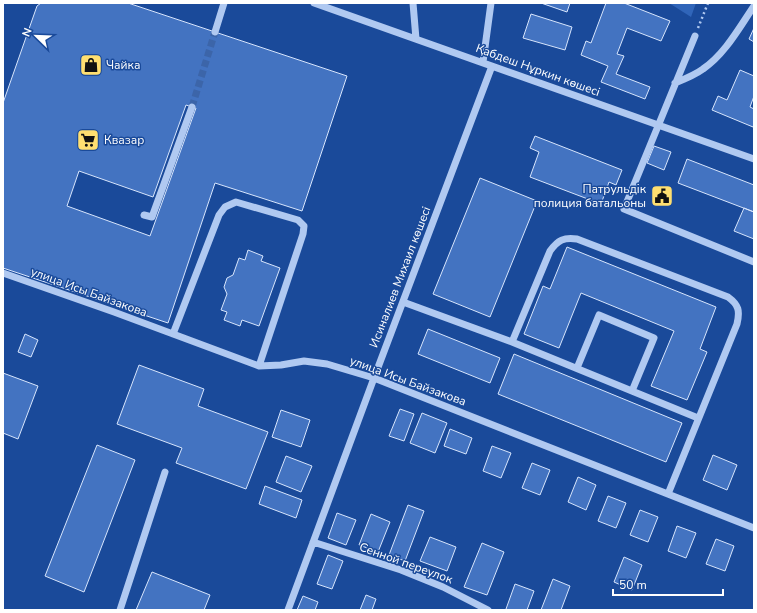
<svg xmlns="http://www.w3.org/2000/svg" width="757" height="613" font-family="'Nunito Sans',sans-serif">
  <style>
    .green { fill: #3065b9 }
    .building { fill: #4373c1; stroke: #d7e5fc; fill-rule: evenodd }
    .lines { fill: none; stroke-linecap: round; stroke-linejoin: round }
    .minor-tunnel { stroke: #3c65a9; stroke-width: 7; stroke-dasharray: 7 3.5; stroke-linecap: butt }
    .path { stroke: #b0c9f1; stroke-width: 2.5; stroke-dasharray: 2 3; stroke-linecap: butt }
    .minor { stroke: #b0c9f1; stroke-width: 7 }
    .labels { text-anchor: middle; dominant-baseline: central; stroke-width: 3; stroke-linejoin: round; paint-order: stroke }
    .poi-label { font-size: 12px; fill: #fff; stroke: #1a4a9a; text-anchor: start }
    .street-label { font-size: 12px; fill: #fff; stroke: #1a4a9a }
  </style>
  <rect width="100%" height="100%" fill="#1a4a9a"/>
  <path class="green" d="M669,3h27l-5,14z"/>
  <path class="building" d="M41,3h87l219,73 -45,135 -87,-28 -47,140 -165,-55v-165l34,-97zM186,105l10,3 -46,128 -83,-30 12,-35 74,26z
    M541,3h29l-3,9z
    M606,3h18l46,18 -9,20 -34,-13 -10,26 7,2 -8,18 34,13 -5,12 -44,-17 7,-16 -27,-11 5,-14 5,2z
    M531,14l41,13 -7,23 -42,-12z
    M754,28v14l-5,-3z
    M740,70l14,6v20l-4,11 4,2v15l-1,3 -41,-17 6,-14 9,4z
    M535,136l87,34 -6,15 -7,-3 -8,22 -71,-27 9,-25 -9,-4z
    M654,146l17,6 -7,18 -17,-7z
    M687,159l67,26v27l-76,-29z
    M480,178l57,23 -47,116 -57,-23z
    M744,208l10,4v27l-20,-8z
    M567,247l149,60 -16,42 7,3 -20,48 -36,-14 23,-55 -93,-38 -22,55 -35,-14 19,-48 7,3z
    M248,250l15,6 -2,5 19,7 -21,58 -17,-6 -2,6 -16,-6 3,-8 -6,-2 6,-16 -3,-7 3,-9 6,-3 6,-17 6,2z
    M428,329l72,29 -10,25 -72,-29z
    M25,334l13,6 -7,17 -13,-5z
    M514,354l168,69 -16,39 -168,-68z
    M139,365l65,24 -6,17 70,26 -22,57 -70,-26 6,-15 -65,-24z
    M3,373l35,13 -20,53 -15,-6z
    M400,409l14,5 -10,27 -15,-5z
    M281,410l29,10 -9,27 -29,-10z
    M422,413l25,10 -12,30 -25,-10z
    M450,429l22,9 -6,16 -22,-8z
    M97,445l38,15 -51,132 -39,-16z
    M492,446l19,7 -10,25 -18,-7z
    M713,455l24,10 -10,25 -24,-10z
    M286,456l26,10 -11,26 -25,-10z
    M532,463l18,7 -10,25 -18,-7z
    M578,477l18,8 -10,25 -18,-8z
    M265,486l37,14 -6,18 -37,-14z
    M608,496l18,7 -10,25 -18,-7z
    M408,505l16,6 -19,50 -16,-6z
    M640,510l18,7 -10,25 -18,-7z
    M337,513l19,7 -10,25 -18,-7z
    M371,514l19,8 -12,30 -19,-7z
    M677,526l19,7 -10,25 -18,-7z
    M430,537l26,10 -9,24 -27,-10z
    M716,539l18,7 -9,25 -19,-7z
    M482,543l22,9 -17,43 -23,-8z
    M328,555l15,6 -11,28 -15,-5z
    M624,557l18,8 -10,25 -18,-8z
    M152,572l58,23 -6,15h-68z
    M553,579l17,7 -9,24h-20z
    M515,584l19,7 -7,19h-19l-2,-1z
    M366,595l10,4 -4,11h-12z
    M303,596l15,6 -3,8h-18z"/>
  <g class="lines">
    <path class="minor-tunnel" d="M192,107l23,-75"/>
    <path class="path" d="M698,28l10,-25"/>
    <path class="minor" d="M314,3l440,156
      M413,3l3,36
      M215,32l9,-29
      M695,36l-71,173 130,53
      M483,62l8,-59
      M675,83c10,-4 20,-8 28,-14 22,-15 36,-41 51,-63
      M144,215l8,2 40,-110
      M3,273l111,39 145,54 22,-1 23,-4 23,3 47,14 380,150
      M403,302l109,40 38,-91c8,-11 14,-14 27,-12l151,58c11,8 12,14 9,27l-69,170
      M173,334l46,-119 6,-8 11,-5 62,18 6,6 -1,8 -44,132
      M512,342l186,76
      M577,368l22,-53 55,23 -22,53
      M313,542l88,28 42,17 45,23
      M120,610l45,-138
      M288,610l86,-232 118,-312"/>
  </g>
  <defs>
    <g id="shop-square" transform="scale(1.15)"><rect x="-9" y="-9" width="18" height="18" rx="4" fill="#ffdf70" stroke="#1a4a9a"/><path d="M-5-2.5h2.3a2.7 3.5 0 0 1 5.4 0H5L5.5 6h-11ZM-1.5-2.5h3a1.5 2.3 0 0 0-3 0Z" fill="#111"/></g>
    <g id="supermarket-square" transform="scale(1.15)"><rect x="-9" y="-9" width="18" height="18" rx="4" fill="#ffdf70" stroke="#1a4a9a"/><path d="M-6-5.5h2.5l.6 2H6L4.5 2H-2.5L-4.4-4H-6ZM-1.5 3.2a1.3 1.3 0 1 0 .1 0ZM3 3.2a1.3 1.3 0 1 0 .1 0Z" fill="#111"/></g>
    <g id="civic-square" transform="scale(1.15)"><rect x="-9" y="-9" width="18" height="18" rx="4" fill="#ffdf70" stroke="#1a4a9a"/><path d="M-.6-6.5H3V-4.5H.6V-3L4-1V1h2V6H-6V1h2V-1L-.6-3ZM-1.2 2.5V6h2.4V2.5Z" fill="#111"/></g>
  </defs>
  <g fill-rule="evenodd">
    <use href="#shop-square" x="91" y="65"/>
    <use href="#supermarket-square" x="88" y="140"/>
    <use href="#civic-square" x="662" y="196"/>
  </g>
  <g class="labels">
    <g class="poi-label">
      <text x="106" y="65">Чайка</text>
      <text x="104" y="140">Квазар</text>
      <text x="646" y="189" text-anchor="end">Патрульдік<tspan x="646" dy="14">полиция батальоны</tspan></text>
    </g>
    <g class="street-label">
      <text transform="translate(538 70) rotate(20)">Қабдеш Нұркин көшесі</text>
      <text transform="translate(400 277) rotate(-69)">Исиналиев Михаил көшесі</text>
      <text transform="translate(89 292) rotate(20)">улица Исы Байзакова</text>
      <text transform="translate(408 381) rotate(20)">улица Исы Байзакова</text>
      <text transform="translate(406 563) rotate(20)">Сенной переулок</text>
    </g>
  </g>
  <rect width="757" height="613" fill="none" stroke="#ffffff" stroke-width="8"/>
  <g transform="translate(36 36) rotate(293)" stroke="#1a4a9a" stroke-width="3" paint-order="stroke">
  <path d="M0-3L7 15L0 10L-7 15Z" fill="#ffffff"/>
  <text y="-6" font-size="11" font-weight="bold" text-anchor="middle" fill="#ffffff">N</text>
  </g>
  <path d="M613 589v6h110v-6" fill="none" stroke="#ffffff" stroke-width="2"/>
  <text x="619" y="589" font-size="12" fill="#ffffff" stroke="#1a4a9a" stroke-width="3" paint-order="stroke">50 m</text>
</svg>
